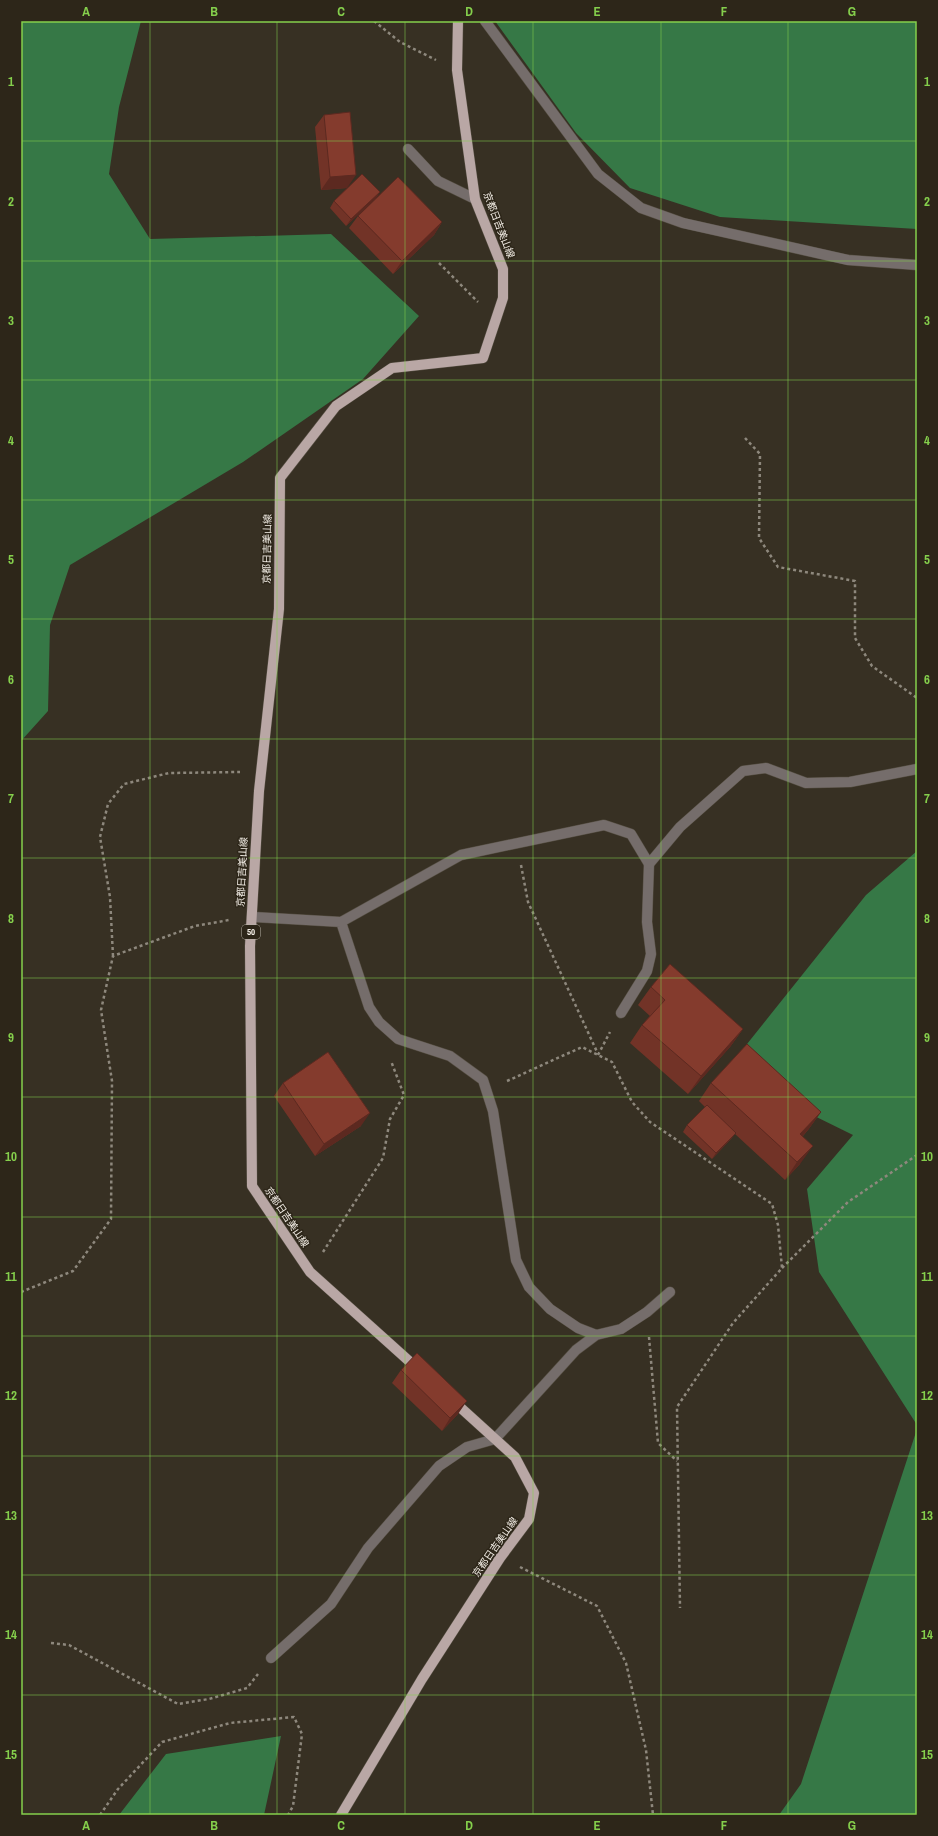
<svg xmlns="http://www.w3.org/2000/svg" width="938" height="1836" font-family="'Archivo Narrow','Noto Sans JP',sans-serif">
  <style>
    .forest { fill: #367846 }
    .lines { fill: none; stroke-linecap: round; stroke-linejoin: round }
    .service-casing { stroke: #554e42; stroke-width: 11 }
    .minor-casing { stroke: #554e42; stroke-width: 11 }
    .primary-casing { stroke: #554e42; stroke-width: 11 }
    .path { stroke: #8e887d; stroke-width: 2.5; stroke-dasharray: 3 3; stroke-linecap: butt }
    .service { stroke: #756d6b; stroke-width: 10 }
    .minor { stroke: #756d6b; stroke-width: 10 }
    .primary { stroke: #b9a7a5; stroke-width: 10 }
    .wall { fill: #723327 }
    .shaded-wall { fill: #5c2920 }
    .building { fill: #843b2d; stroke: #5c2920 }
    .grid { fill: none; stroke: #85cf4c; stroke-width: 1; stroke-opacity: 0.55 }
    .labels { text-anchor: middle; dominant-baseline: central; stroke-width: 3; stroke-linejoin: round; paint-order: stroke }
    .shield { fill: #2d2619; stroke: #b8b2a8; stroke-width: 1 }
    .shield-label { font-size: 9px; font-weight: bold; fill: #f3eee6 }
    .street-label { font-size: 10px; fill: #f3eee6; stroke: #2d2619 }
    .neatline { fill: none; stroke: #85cf4c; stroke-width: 1.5 }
    .grid-label { font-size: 13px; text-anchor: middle; font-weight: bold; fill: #85cf4c }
  </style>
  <rect width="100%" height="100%" fill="#373023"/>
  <path class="forest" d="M21,21h120l-22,86 -10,67 41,65 181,-5 88,82 -56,63 -120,83 -173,103 -20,60 -2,86 -27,30z
    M495,21h422v208l-197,-12 -90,-29 -54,-55z
    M917,851v574l-98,-153 -12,-83 46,-54 -63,-31 -43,-60 119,-149z
    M917,1429v386h-138l22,-31z
    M281,1736l-17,79h-145l47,-61z"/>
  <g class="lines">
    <g class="service-casing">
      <path id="service" d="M485,21l113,153 43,34 42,15 165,37 69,5
        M408,149l30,32 37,18
        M621,1013l26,-42 4,-17 -4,-32 2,-58
        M271,1658l60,-54 37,-56 71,-82 28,-19 28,-8"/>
    </g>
    <g class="minor-casing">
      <path id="minor" d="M252,917l89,5 120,-67 143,-30 27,9 18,30 31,-37 63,-56 23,-3 40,15 44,-1 67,-13
        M341,922l28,85 10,15 19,17 52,17 33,24 10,31 23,149 13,27 21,22 28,19 18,7 25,-6 26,-17 23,-20
        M495,1439l81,-89 20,-15"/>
    </g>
    <g class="primary-casing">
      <path id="primary" d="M419,1370l-109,-98 -58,-86 -2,-240 9,-155 20,-182 1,-131 56,-72 56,-38 91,-10 20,-60v-29l-28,-70 -18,-129 1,-49
        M341,1815l81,-136 78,-121 29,-39 5,-26 -19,-36 -64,-58"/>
    </g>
    <path class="path" d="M374,21l26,21 36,18
      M439,263l39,39
      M745,438l15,16 -1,84 19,29 77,14v57l17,28 45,32
      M521,865l7,37 70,152
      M113,956l-3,-59 -10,-60 8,-33 16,-20 45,-11 71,-1
      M598,1055l12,-23
      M507,1081l75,-34 30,15 20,40 18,20 122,82 6,21 4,43 -49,55 -56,84 3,201
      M323,1252l60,-94 7,-39 14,-24 -13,-34
      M782,1268l66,-66 69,-47
      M21,1292l52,-21 38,-52 1,-138 -11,-71 12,-54 82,-30 34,-6
      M649,1337l9,106 19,18
      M520,1567l77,39 29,57 20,87 7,65
      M51,1643l18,2 109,59 31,-5 38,-11 11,-14
      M100,1815l18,-26 44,-47 68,-19 64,-6 8,17 -9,72 -5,9"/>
    <use href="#service" class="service"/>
    <use href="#minor" class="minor"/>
    <use href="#primary" class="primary"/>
  </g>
  <path class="wall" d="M324,115l23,73 -26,2 -6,-63z
    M380,192l-5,7 -29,27 -16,-18 4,-7z
    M358,216l84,6 -8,13 -41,39 -44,-46z
    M651,987l92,42 -13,18 -42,47 -58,-51 12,-18 8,-9 -12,-11z
    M283,1083l78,43 -46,30 -41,-60z
    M711,1083l110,29 -13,18 -5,6 -3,28 -15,16 -50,-46 -4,5 -19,20 -29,-27 4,-7 18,-18 -6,-6z
    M401,1370l57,44 -16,17 -50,-48z"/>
  <path class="shaded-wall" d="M356,175l-9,13 -26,2 9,-13z
    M380,192l-5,7 -29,27 5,-7z
    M442,222l-8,13 -41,39 9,-13z
    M743,1029l-13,18 -42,47 13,-18z
    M821,1112l-13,18 -20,22 12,-18z
    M370,1113l-9,13 -46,30 9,-12z
    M736,1133l-5,6 -19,20 4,-6z
    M813,1146l-13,18 -15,16 12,-18z
    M467,1401l-9,13 -16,17 8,-13z"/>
  <path class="building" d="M350,112l6,63 -26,2 -6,-62z
    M362,174l18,18 -29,27 -17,-18z
    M398,177l44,45 -40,39 -44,-45z
    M670,964l73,65 -42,47 -59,-51 23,-25 -14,-13z
    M747,1044l74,68 -21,22 13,12 -16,16 -86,-79z
    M328,1052l42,61 -46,31 -41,-61z
    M707,1105l29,28 -20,20 -29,-28z
    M417,1353l50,48 -17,17 -49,-48z"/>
  <path class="grid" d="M150,21v1794M277,21v1794M405,21v1794M533,21v1794M661,21v1794M788,21v1794M21,141h896M21,261h896M21,380h896M21,500h896M21,619h896M21,739h896M21,858h896M21,978h896M21,1097h896M21,1217h896M21,1336h896M21,1456h896M21,1575h896M21,1695h896"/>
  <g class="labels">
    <rect class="shield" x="242" y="925" width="18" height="14" rx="3"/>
    <g class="shield-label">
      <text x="251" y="932">50</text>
    </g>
    <g class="street-label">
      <text transform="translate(499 225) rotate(69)">京都日吉美山線</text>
      <text transform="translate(267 549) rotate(-89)">京都日吉美山線</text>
      <text transform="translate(242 872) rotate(-87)">京都日吉美山線</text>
      <text transform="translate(287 1217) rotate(56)">京都日吉美山線</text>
      <text transform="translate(495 1547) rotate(-55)">京都日吉美山線</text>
    </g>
  </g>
  <rect width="938" height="1836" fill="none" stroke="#2d2619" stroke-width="44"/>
  <rect x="22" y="22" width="894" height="1792" class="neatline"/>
  <g class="grid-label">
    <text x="86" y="16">A</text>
    <text x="214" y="16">B</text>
    <text x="341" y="16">C</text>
    <text x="469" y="16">D</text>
    <text x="597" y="16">E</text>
    <text x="724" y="16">F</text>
    <text x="852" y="16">G</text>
    <text x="11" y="86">1</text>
    <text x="927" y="86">1</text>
    <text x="11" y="206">2</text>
    <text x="927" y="206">2</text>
    <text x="11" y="325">3</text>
    <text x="927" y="325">3</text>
    <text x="11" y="445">4</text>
    <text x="927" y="445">4</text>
    <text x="11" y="564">5</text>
    <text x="927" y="564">5</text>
    <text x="11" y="684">6</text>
    <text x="927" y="684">6</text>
    <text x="11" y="803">7</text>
    <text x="927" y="803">7</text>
    <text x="11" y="923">8</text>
    <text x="927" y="923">8</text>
    <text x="11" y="1042">9</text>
    <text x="927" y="1042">9</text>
    <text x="11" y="1161">10</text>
    <text x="927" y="1161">10</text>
    <text x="11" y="1281">11</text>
    <text x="927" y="1281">11</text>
    <text x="11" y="1400">12</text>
    <text x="927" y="1400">12</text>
    <text x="11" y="1520">13</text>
    <text x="927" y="1520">13</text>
    <text x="11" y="1639">14</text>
    <text x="927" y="1639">14</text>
    <text x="11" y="1759">15</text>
    <text x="927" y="1759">15</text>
    <text x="86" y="1830">A</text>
    <text x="214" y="1830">B</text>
    <text x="341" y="1830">C</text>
    <text x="469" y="1830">D</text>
    <text x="597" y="1830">E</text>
    <text x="724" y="1830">F</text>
    <text x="852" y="1830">G</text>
  </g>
</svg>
